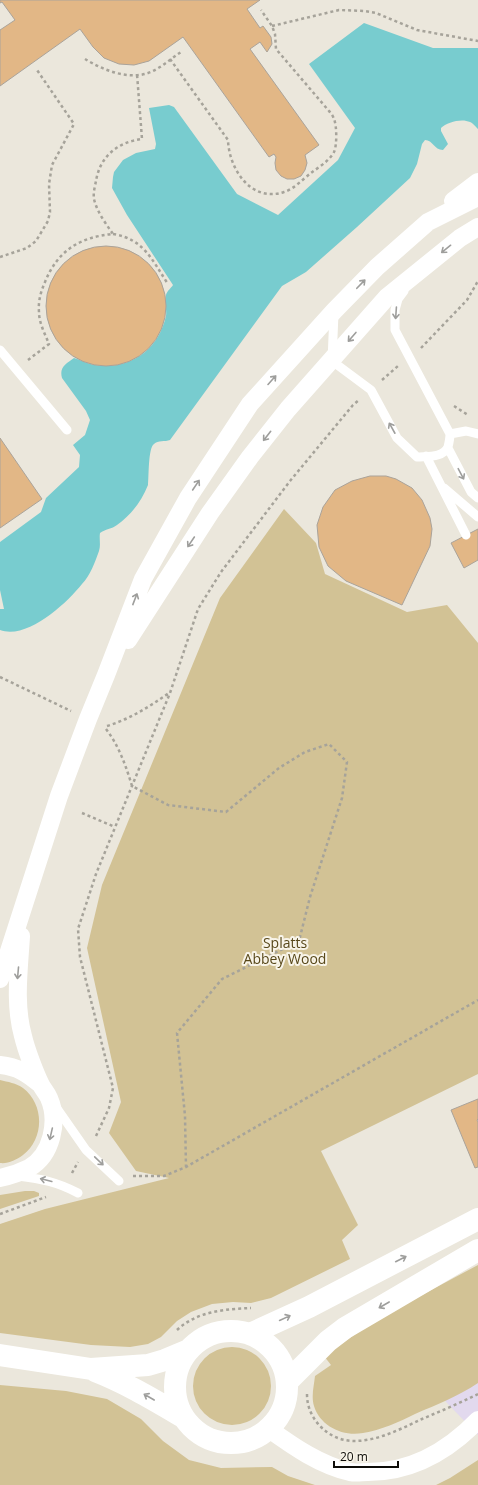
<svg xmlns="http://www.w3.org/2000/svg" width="478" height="1485" font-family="'Open Sans',sans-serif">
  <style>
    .education { fill: #e2d9ee }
    .green { fill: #d2c295 }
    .water { fill: #78cccf }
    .building { fill: #e2b786; stroke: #aaa39a }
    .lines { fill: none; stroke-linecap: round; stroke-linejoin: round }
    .path { stroke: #a6a39a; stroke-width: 2.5; stroke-dasharray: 3 3; stroke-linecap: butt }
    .lane { stroke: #fff; stroke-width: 9 }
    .street { stroke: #fff; stroke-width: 18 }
    .secondary { stroke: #fff; stroke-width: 22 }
    .oneway { stroke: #9e9e9c }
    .labels { text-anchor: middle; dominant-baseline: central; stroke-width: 4; stroke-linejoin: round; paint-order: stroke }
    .park-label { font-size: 14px; fill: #58481a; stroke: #f8f4e9 }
  </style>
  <rect width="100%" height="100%" fill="#ebe7dc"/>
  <path class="education" d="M478,1329v106l-58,-60z"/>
  <path class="green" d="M284,509l32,34 9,31 82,38 40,-7 31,38v431l-157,77 37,74 -16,15 8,19 -79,39 -20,5 -18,-1 -21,2 -21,8 -14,9 -16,16 -13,7 -18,3 -39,-2 -91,-12v-109l45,-15 124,-31 -33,-7 -27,-38 12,-31 -34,-154 15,-63 118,-287z
    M0,1080c8,2 16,3 23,8 22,17 21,51 0,67 -7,5 -15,9 -23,8z
    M25,1191h9l5,2v3l-39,13v-14z
    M478,1265v118c-21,14 -40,21 -63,31 -16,8 -34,16 -52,19 -20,4 -43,-7 -49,-27 -3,-10 0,-20 1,-30l16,-11 -7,-9 53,-37z
    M193 1386a39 39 0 1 1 78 0a39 39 0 1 1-78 0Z
    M0,1385l66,6 41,8 34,20 22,22 26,19 32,8 51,-1 16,9 27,9h-315z
    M478,1460v25h-42l14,-7z"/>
  <path class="water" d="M364,23l69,25h45v81c-2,-2 -5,-6 -8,-7 -8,-4 -23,0 -29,6v3l7,13 -5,6c-9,0 -10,-10 -18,-10l-3,4 -5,20 -7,14 -53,49 -51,45 -24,14 -112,154c-5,2 -12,0 -16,4 -6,4 -5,33 -6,41 -7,17 -17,30 -31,40 -5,4 -12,4 -17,8 -1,6 1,12 -1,18 -4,11 -9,25 -17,33 -16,20 -55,56 -82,46v-21h4l-4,-19v-48l41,-30 5,-14 33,-31 1,-12 -7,-10 12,-10 5,-15 -4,-9 -24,-33c-3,-11 4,-14 12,-20 7,2 14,6 21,7 34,5 63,-14 71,-49 1,-6 -2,-15 0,-21 1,-4 5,-7 7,-10l-46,-70 -15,-27 1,-11 1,-5 9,-12 13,-7 19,-4 1,-5 -7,-36 20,-3 5,2 63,87 41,21 60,-55 17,-32 -46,-64z"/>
  <path class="building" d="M0,0h260l-13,9 13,19 3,-2 8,11 1,7 -5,8 -7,-10 -10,7 69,96 -14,10 2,8 -2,7 -4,6 -7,3h-7l-6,-3 -5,-6 -1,-7 1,-6 -2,-3 -5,3 -86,-120 -34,24 -15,4 -15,-1 -15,-6 -11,-11 -13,-18 -80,57v-56l15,-10 -13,-18 -2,1z
    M46 306a60 60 0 1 1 120 0a60 60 0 1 1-120 0Z
    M0,438l42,61 -42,29z
    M370,476h16l10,3 16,9 10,12 8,18 2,11 -2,17 -28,59 -56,-24 -18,-15 -9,-19 -2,-22 6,-18 12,-17 17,-9z
    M478,529v31l-14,8 -13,-25z
    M478,1099v20l-1,1 1,2v45l-3,1 -24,-58z"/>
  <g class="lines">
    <path class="path" d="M272,26l67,-16 25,1 12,2 41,17 61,11
      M85,59c18,11 46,23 68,12 10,-5 19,-13 28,-19
      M170,59l58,81c1,29 23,63 56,52 10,-3 19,-13 27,-19 8,-6 18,-12 23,-21 3,-6 3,-26 0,-33 -1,-3 -3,-6 -5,-8l-53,-62 -1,-15 -3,-8 -11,-16
      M113,234c31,5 39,26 55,50
      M0,257l27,-9 9,-7 12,-20 2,-9 -1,-28 3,-19 22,-41 -37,-54
      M421,348l46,-48 11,-19
      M28,360l21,-16c-4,-10 -10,-21 -10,-32 -1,-11 2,-21 6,-30 13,-32 35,-45 68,-48 -7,-10 -16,-22 -19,-35 -1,-6 1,-13 2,-18 4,-25 22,-39 46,-42l-5,-65
      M382,380l16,-14
      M454,406l14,9
      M0,677l71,34
      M107,726c23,-7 42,-19 62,-33
      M106,729c13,17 20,37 26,57l36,19 58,7 53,-44 26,-16 24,-8 18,18 -5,36 -32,99 -11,44 -77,38 -45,54 8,83 1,51
      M82,813l33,14
      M96,1136l13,-28 4,-20 -33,-131 -2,-28 18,-55 74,-181 28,-84 23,-37 69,-91 63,-76 6,-5
      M72,1173l6,-11
      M133,1176h31l22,-9 292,-167
      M0,1214l46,-17
      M177,1330c20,-19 49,-21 74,-22
      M307,1394c0,13 5,24 14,33 29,29 71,6 101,-8 19,-8 38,-16 56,-25"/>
    <path class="lane" d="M334,313l-2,48 39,29 26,48 20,19c10,-1 26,1 31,-10 1,-4 2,-9 2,-13l-55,-104v-20l3,-11 6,-8
      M0,350l67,80
      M450,434l16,-3 12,3
      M448,448l23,44 7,6
      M426,456l40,79
      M444,488l34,29
      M56,1107l30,43 33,31
      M18,1176c24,3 39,6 60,17"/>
    <path class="street" d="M453,201l25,-19
      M128,640l82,-127 40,-56 38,-48 99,-112 73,-59 18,-11
      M0,979l59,-183 29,-77 18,-44 37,-96 45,-81 62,-94 84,-93 43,-44 51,-45 50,-25
      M0,1065c18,2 27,8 40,19
      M0,1178c10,-2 19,-5 29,-10 23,-13 30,-47 20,-70 -2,-5 -6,-9 -8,-13 -6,-12 -15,-36 -18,-49 -9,-32 -4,-66 -2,-100
      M269,1429c25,18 51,36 81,43 6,1 12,0 18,0 45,0 80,-21 110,-52"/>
    <path class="secondary" d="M175 1387a56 56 0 1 1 112 0a56 56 0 1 1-112 0Z
      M250,1334l59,-27 169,-88
      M0,1355l91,14 57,-4 17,-5 24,-10
      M95,1371c31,12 59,29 88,46
      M287,1382l41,-41 17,-13 133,-78"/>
  </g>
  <defs><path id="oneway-shaft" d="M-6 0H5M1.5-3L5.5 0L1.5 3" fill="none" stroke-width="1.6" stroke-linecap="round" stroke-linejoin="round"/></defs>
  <g class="oneway">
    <use href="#oneway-shaft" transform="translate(446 249) rotate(141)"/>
    <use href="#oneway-shaft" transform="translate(361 284) rotate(-46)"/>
    <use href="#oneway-shaft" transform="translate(396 313) rotate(94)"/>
    <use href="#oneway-shaft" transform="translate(352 337) rotate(131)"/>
    <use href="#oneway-shaft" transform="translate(272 380) rotate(-48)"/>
    <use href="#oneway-shaft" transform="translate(392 428) rotate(-119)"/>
    <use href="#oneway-shaft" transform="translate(267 436) rotate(128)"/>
    <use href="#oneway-shaft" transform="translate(461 474) rotate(62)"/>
    <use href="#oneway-shaft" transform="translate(196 485) rotate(-56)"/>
    <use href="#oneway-shaft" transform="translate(191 542) rotate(124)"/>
    <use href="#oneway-shaft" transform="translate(135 599) rotate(-69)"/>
    <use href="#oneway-shaft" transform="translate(18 973) rotate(95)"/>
    <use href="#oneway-shaft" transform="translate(51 1134) rotate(103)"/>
    <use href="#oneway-shaft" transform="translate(99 1161) rotate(44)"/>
    <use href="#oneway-shaft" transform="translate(46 1180) rotate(-166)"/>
    <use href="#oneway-shaft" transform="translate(401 1259) rotate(-27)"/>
    <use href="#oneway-shaft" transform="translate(384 1305) rotate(150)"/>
    <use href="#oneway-shaft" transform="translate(285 1318) rotate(-25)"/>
    <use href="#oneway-shaft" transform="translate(149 1397) rotate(-150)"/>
  </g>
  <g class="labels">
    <g class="park-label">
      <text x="285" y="942">Splatts<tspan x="285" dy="16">Abbey Wood</tspan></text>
    </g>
  </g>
  <path d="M334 1461v6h64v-6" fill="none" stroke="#0d0c08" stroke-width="2"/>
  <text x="340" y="1461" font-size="12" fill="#0d0c08" stroke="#f8f4e9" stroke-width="3" paint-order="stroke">20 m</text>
</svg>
